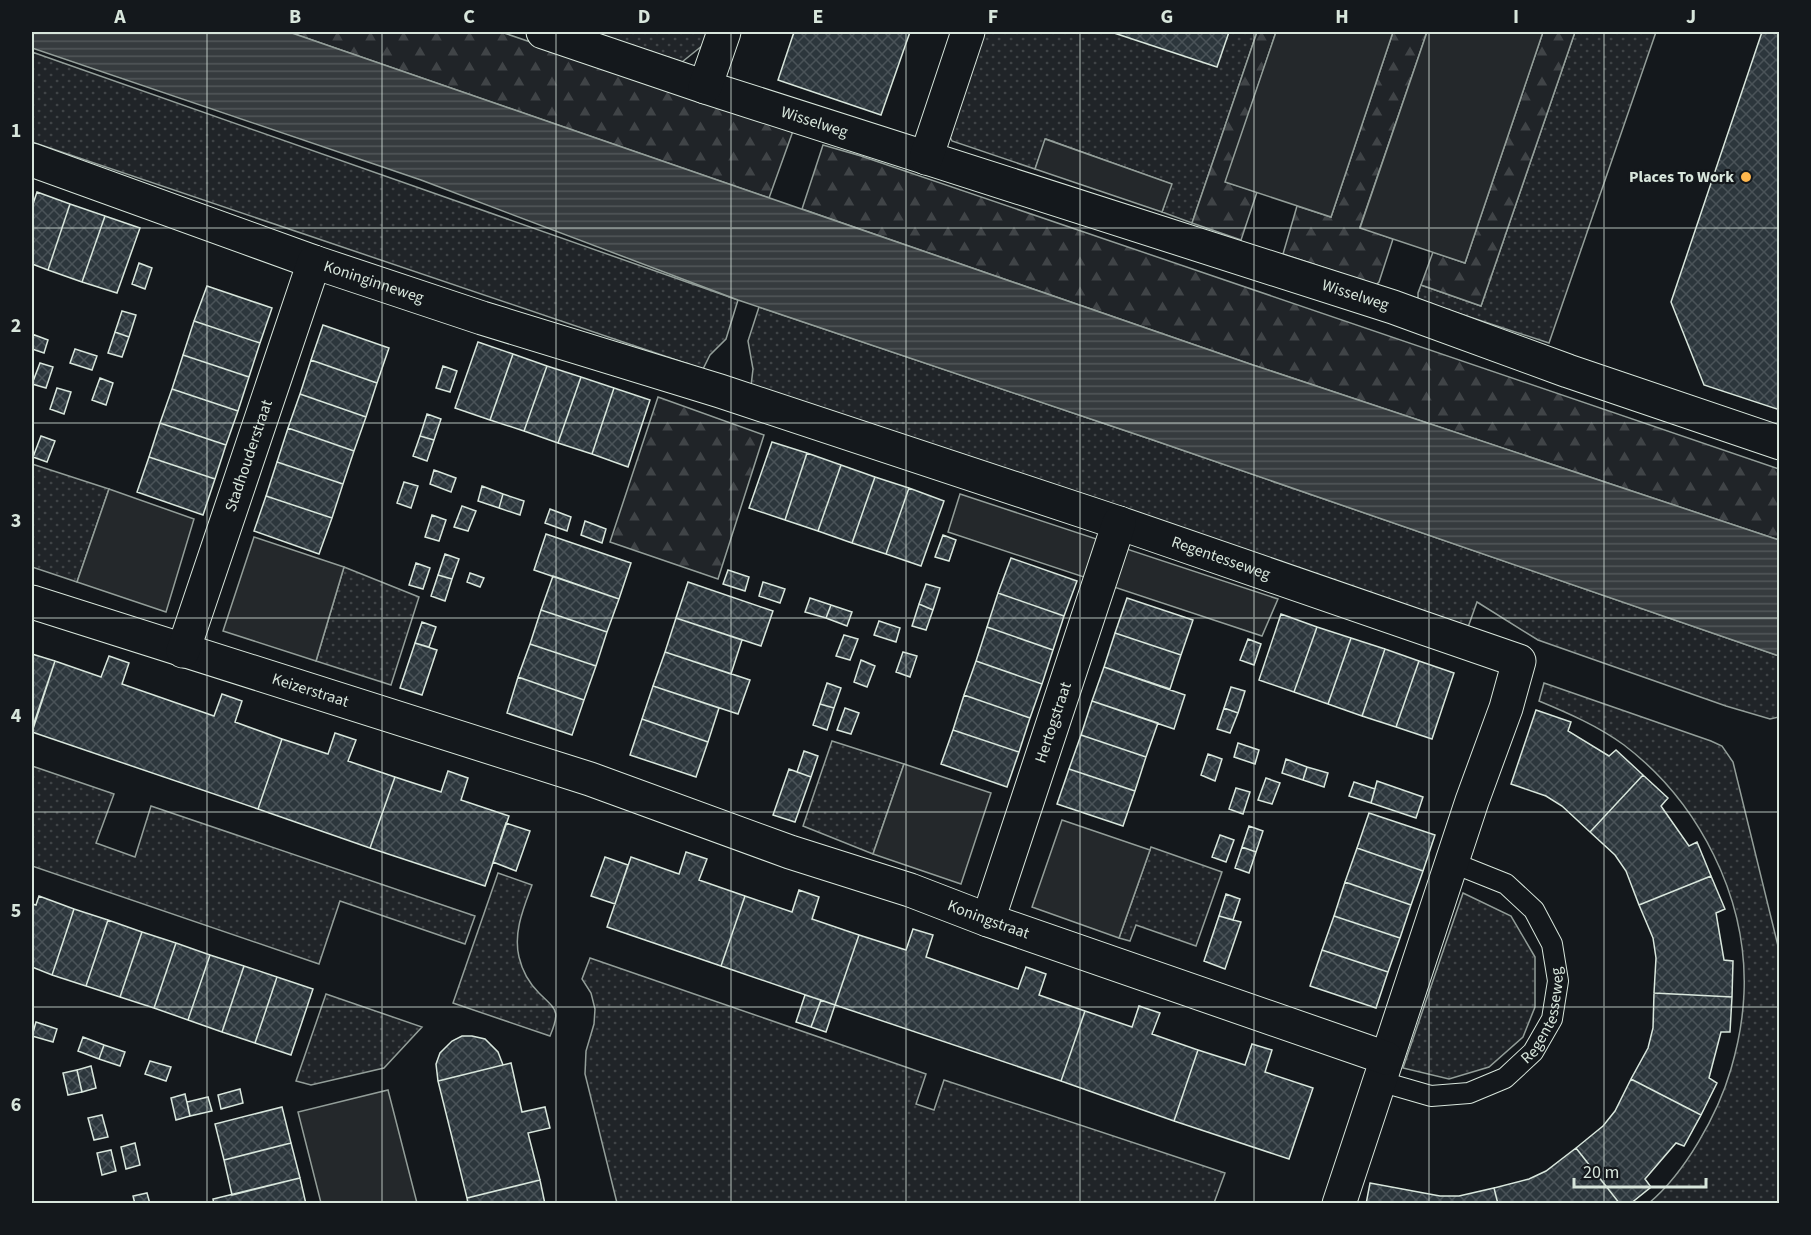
<svg xmlns="http://www.w3.org/2000/svg" width="1811" height="1235" font-family="'Source Sans 3',sans-serif">
  <style>
    .green { fill: url(#green-dots); stroke: #939e99; stroke-width: 1.5 }
    .forest { fill: url(#forest-firs); stroke: #939e99; stroke-width: 1.5 }
    .parking { fill: #24282b; stroke: #939e99; stroke-width: 1.5 }
    .water { fill: url(#water-rules); stroke: #939e99; stroke-width: 1.5 }
    .building { fill: url(#building-cross-hatch); stroke: #d8e6dc; stroke-width: 1.5 }
    .lines { fill: none; stroke-linecap: round; stroke-linejoin: round }
    .service-casing { stroke: #d8e6dc; stroke-width: 22 }
    .minor-casing { stroke: #d8e6dc; stroke-width: 35 }
    .service { stroke: #14181c; stroke-width: 20 }
    .minor { stroke: #14181c; stroke-width: 33 }
    .grid { fill: none; stroke: #d8e6dc; stroke-width: 1.5; stroke-opacity: 0.55 }
    .poi-dot { fill: #ffb74d; stroke: #14181c; stroke-width: 2 }
    .labels { text-anchor: middle; dominant-baseline: central; stroke-width: 4.5; stroke-linejoin: round; paint-order: stroke }
    .street-label { font-size: 16px; fill: #d8e6dc; stroke: #14181c }
    .poi-label { font-size: 16px; font-weight: bold; fill: #d8e6dc; stroke: #14181c; text-anchor: end }
    .neatline { fill: none; stroke: #d8e6dc; stroke-width: 2 }
    .grid-label { font-size: 20px; text-anchor: middle; font-weight: bold; fill: #d8e6dc }
  </style>
  <defs>
    <pattern id="green-dots" width="8" height="8" patternUnits="userSpaceOnUse" patternTransform="scale(1.5)"><rect width="8" height="8" fill="#202428"/><path d="M2 2h.1M6 6h.1" fill="none" stroke="#404447" stroke-width="1.8" stroke-linecap="round"/></pattern>
    <pattern id="forest-firs" width="22" height="20" patternUnits="userSpaceOnUse" patternTransform="scale(1.5)"><rect width="22" height="20" fill="#202428"/><path d="M5 1l3.5 6h-7zM16 11l3.5 6h-7z" fill="#404447"/></pattern>
    <pattern id="water-rules" width="6" height="5" patternUnits="userSpaceOnUse" patternTransform="scale(1.5)"><rect width="6" height="5" fill="#363b3e"/><path d="M0 2.5h6" fill="none" stroke="#525759"/></pattern>
    <pattern id="building-cross-hatch" width="8" height="8" patternUnits="userSpaceOnUse" patternTransform="scale(1.5)"><rect width="8" height="8" fill="#2c363c"/><path d="M0 0l8 8M0 8l8-8" fill="none" stroke="#4a5358"/></pattern>
  </defs>
  <rect width="100%" height="100%" fill="#14181c"/>
  <path class="green" d="M592,32h119l-3,9 -26,21z
    M981,32h276l-65,191 -30,-11 9,-28 -125,-45 -11,30 -83,-28 -4,-8z
    M1575,32h81l-107,311 -131,-43v-7l3,-8 60,21z
    M32,52l706,248 -12,39 -16,16 -7,14 -671,-227z
    M759,307l394,133 626,216v61l-9,2 -44,-13 -188,-66 -61,-38 -10,28 -716,-244 2,-17 -5,-28z
    M32,464l77,25 -32,93 -45,-15z
    M344,567l75,30 -28,88 -75,-24z
    M1544,683l167,58 11,5 11,16 46,188v253h-130c36,-30 69,-89 82,-134 7,-24 12,-50 13,-76 4,-95 -45,-191 -120,-248 -26,-19 -56,-32 -85,-44z
    M832,741l72,23 -31,90 -70,-28z
    M32,766l82,28 -18,49 39,14 16,-51 324,110 -10,28 -125,-43 -21,63 -287,-98z
    M1151,847l71,25 -26,74 -60,-21 -6,16 -11,-3z
    M498,873l34,12c-8,22 -19,47 -13,72 3,13 10,26 20,36 17,17 22,17 11,43l-97,-33z
    M1463,893l48,23 24,41v50l-12,30 -34,30 -40,12 -46,-11z
    M590,958l336,116 -10,30 18,6 10,-30 281,93 -11,30h-597l-32,-129 1,-23 8,-27 1,-15 -4,-16 -9,-14z
    M326,994l96,33 -38,41 -73,17 -15,-4z"/>
  <path class="forest" d="M289,32h212l292,99 -24,67z
    M1257,32h19l-50,150 31,10 -16,48 -49,-17z
    M1393,32h34l-67,195 33,12 -14,43 -3,3 -93,-31 14,-48 34,11z
    M1543,32h32l-94,274 -60,-21 12,-33 32,11z
    M823,145l38,11 918,313v71l-529,-176 -448,-155z
    M658,397l106,38 -46,144 -108,-37z"/>
  <path class="parking" d="M1276,32h117l-62,185 -106,-35z
    M1427,32h116l-78,231 -105,-35z
    M1045,139l127,45 -10,28 -127,-43z
    M109,489l85,30 -28,93 -89,-30z
    M960,494l318,105 -16,37 -314,-104z
    M254,537l90,30 -28,94 -93,-30z
    M904,764l87,29 -30,91 -88,-30z
    M1062,820l88,30 -31,88 -87,-31z
    M388,1090l29,113h-96l-23,-91z"/>
  <path class="water" d="M32,32h257l961,332 529,176v116l-626,-216 -415,-140 -317,-120 -389,-132z"/>
  <path class="building" d="M794,32h116l-29,83 -103,-35z
    M1111,32h118l-12,35z
    M1762,32h18v378l-76,-25 -33,-83z
    M37,192l33,12 -22,66 -16,-6v-57z
    M70,204l35,12 -23,66 -34,-12z
    M105,216l35,12 -23,65 -35,-11z
    M139,263l13,5 -7,21 -13,-5z
    M207,286l65,22 -12,35 -66,-22z
    M122,311l14,4 -7,22 -14,-5z
    M194,321l66,22 -11,34 -66,-22z
    M323,325l66,23 -12,35 -66,-23z
    M115,332l14,5 -7,20 -14,-4z
    M32,334l16,6 -4,13 -12,-4z
    M478,342l35,12 -23,66 -35,-12z
    M75,349l22,7 -5,14 -22,-7z
    M513,354l34,12 -23,65 -34,-11z
    M183,355l66,22 -11,34 -66,-22z
    M311,360l66,23 -11,34 -66,-23z
    M40,363l13,4 -7,21 -14,-4z
    M443,366l14,5 -7,21 -14,-4z
    M547,366l34,11 -23,66 -34,-12z
    M581,377l33,11 -22,66 -34,-11z
    M100,378l13,5 -7,22 -14,-5z
    M57,388l14,4 -7,22 -14,-5z
    M614,388l36,12 -22,67 -36,-13z
    M172,389l66,22 -12,34 -66,-22z
    M300,394l66,23 -12,34 -66,-23z
    M427,414l14,5 -7,21 -14,-4z
    M160,423l66,22 -11,34 -66,-22z
    M288,428l66,23 -11,33 -66,-22z
    M41,436l14,5 -8,21 -14,-5z
    M420,436l14,4 -7,21 -14,-5z
    M772,442l35,11 -22,67 -36,-12z
    M807,453l34,12 -23,66 -33,-11z
    M149,457l66,22 -12,36 -66,-23z
    M277,462l66,22 -11,34 -66,-22z
    M841,465l34,12 -23,66 -34,-12z
    M434,470l22,8 -5,14 -21,-8z
    M875,477l34,11 -23,66 -34,-11z
    M404,482l14,4 -7,22 -14,-5z
    M482,486l21,8 -4,14 -21,-7z
    M909,488l35,13 -23,65 -35,-12z
    M503,494l21,7 -4,14 -21,-7z
    M266,496l66,22 -13,36 -65,-23z
    M462,506l14,5 -8,20 -14,-4z
    M550,509l21,8 -4,14 -22,-8z
    M432,515l14,5 -7,21 -14,-4z
    M585,521l21,8 -4,14 -21,-8z
    M546,534l85,29 -12,36 -85,-29z
    M943,535l13,5 -7,21 -14,-4z
    M445,554l14,5 -7,20 -14,-4z
    M1011,558l66,23 -13,35 -66,-23z
    M416,563l14,5 -7,21 -14,-4z
    M728,570l21,7 -4,14 -22,-7z
    M470,573l14,5 -4,9 -13,-5z
    M438,575l14,4 -7,22 -14,-5z
    M553,576l66,23 -12,33 -66,-22z
    M688,582l85,29 -12,35 -85,-28z
    M763,582l22,7 -5,14 -21,-7z
    M926,584l14,4 -7,22 -14,-6z
    M998,593l66,23 -11,34 -66,-23z
    M810,598l21,7 -5,13 -21,-6z
    M1127,598l66,22 -12,35 -66,-22z
    M919,604l14,6 -7,20 -14,-4z
    M831,605l21,7 -5,14 -21,-8z
    M541,610l66,22 -11,34 -66,-22z
    M1281,614l36,13 -23,65 -35,-12z
    M676,618l66,22 -11,34 -66,-22z
    M879,621l21,7 -4,14 -22,-7z
    M422,622l14,5 -7,20 -14,-4z
    M987,627l66,23 -11,34 -66,-23z
    M1317,627l34,11 -23,66 -34,-12z
    M1115,633l66,22 -11,34 -66,-22z
    M844,635l14,4 -8,21 -14,-4z
    M1351,638l34,11 -23,67 -34,-12z
    M1248,639l13,5 -7,21 -14,-5z
    M415,643l22,7 -15,45 -22,-7z
    M530,644l66,22 -12,34 -66,-23z
    M1385,649l34,12 -23,66 -34,-11z
    M665,652l85,28 -12,34 -85,-28z
    M903,652l14,4 -7,21 -14,-5z
    M32,654l23,7 -23,68z
    M109,656l20,7 -7,21 92,32 8,-22 20,7 -7,21 47,17 -24,70 -226,-77 23,-71 46,16z
    M861,660l14,6 -8,21 -13,-5z
    M976,661l66,23 -12,34 -66,-23z
    M1419,661l35,12 -22,66 -36,-12z
    M1104,667l81,28 -11,34 -82,-28z
    M518,677l66,23 -12,35 -65,-22z
    M827,683l14,5 -7,20 -14,-4z
    M653,686l66,22 -11,34 -66,-23z
    M1231,687l14,4 -7,22 -14,-5z
    M964,695l66,23 -11,34 -66,-22z
    M1092,701l66,22 -12,34 -65,-22z
    M820,704l14,4 -7,22 -14,-5z
    M845,708l14,5 -8,21 -14,-4z
    M1224,708l14,5 -8,20 -13,-4z
    M1536,710l35,12 -3,9 41,25 7,-6 27,25 -53,57 -28,-26 -16,-10 -35,-12z
    M642,719l66,23 -12,35 -66,-22z
    M953,730l66,22 -12,35 -66,-23z
    M335,733l21,7 -8,21 47,16 -25,71 -112,-39 24,-70 46,15z
    M1081,735l65,22 -11,34 -66,-22z
    M1238,743l21,7 -4,14 -21,-7z
    M804,751l14,5 -7,21 -14,-5z
    M1208,754l14,5 -7,22 -14,-6z
    M1286,759l21,8 -4,13 -21,-7z
    M1307,767l21,6 -4,14 -21,-7z
    M789,769l22,8 -16,45 -22,-7z
    M1069,769l66,22 -12,35 -66,-22z
    M448,771l20,7 -7,22 48,16 -24,70 -115,-38 25,-71 46,15z
    M1643,775l25,23 -7,8 28,40 8,-4 14,34 -72,29 -13,-34 -11,-16 -25,-23z
    M1266,778l14,5 -8,21 -14,-4z
    M1377,781l46,16 -7,21 -45,-15z
    M1354,782l21,7 -4,14 -22,-7z
    M1236,788l14,4 -7,22 -14,-5z
    M1369,813l66,22 -12,36 -66,-23z
    M506,823l24,8 -14,40 -23,-9z
    M1249,826l14,5 -7,21 -14,-5z
    M1220,835l14,5 -8,22 -14,-5z
    M1242,847l14,5 -7,21 -14,-5z
    M1357,848l66,23 -12,34 -66,-23z
    M686,852l21,7 -8,21 46,16 -24,70 -114,-39 24,-70 48,17z
    M605,857l23,8 -13,39 -24,-8z
    M1711,876l14,33 -9,4 8,47 9,1 -1,36 -78,-4 2,-35 -3,-20 -14,-33z
    M1345,882l66,23 -11,33 -66,-22z
    M799,890l20,7 -7,22 47,16 -24,70 -114,-39 24,-70 47,16z
    M1226,894l14,5 -7,21 -14,-4z
    M39,896l35,13 -22,66 -20,-8v-63l4,1z
    M74,909l34,11 -22,66 -34,-11z
    M1219,916l22,6 -16,47 -21,-8z
    M1334,916l66,22 -12,34 -66,-22z
    M108,920l34,12 -22,65 -34,-11z
    M913,929l20,6 -7,22 92,32 8,-22 20,7 -7,21 46,16 -24,70 -226,-76 24,-70 47,15z
    M142,932l34,11 -22,65 -34,-11z
    M176,943l34,12 -22,65 -34,-12z
    M1322,950l66,22 -12,36 -66,-22z
    M210,955l34,11 -22,66 -34,-12z
    M244,966l33,11 -22,66 -33,-11z
    M277,977l36,12 -22,66 -36,-12z
    M1654,993l78,4 -2,35h-9l-12,46 8,5 -16,32 -70,-36 17,-31 5,-20z
    M805,995l16,5 -10,27 -15,-5z
    M821,1000l14,5 -9,27 -15,-5z
    M1139,1006l21,7 -8,21 46,16 -24,71 -113,-40 24,-70 47,16z
    M36,1022l21,7 -4,13 -21,-6z
    M462,1036h10l13,3 13,13 5,13 -65,16 -2,-17 4,-11 12,-12z
    M83,1037l21,8 -5,14 -21,-8z
    M1252,1044l20,6 -7,22 48,16 -24,71 -115,-38 24,-71 47,15z
    M104,1045l21,7 -5,14 -21,-7z
    M150,1061l21,6 -5,14 -21,-7z
    M511,1063l11,49 23,-5 5,21 -22,5 12,47 -73,18 -29,-117z
    M91,1066l5,22 -14,4 -5,-22z
    M77,1070l5,22 -14,3 -5,-22z
    M1631,1079l70,36 -17,31 -8,-3 -31,36 6,8 -21,17h-10l-44,-56 27,-22 12,-15z
    M240,1089l3,14 -22,6 -3,-14z
    M185,1094l5,22 -14,4 -5,-22z
    M208,1097l4,14 -22,5 -3,-14z
    M282,1107l9,36 -67,17 -9,-36z
    M102,1115l6,22 -14,3 -6,-22z
    M135,1143l5,22 -14,4 -5,-22z
    M291,1143l9,35 -68,17 -8,-35z
    M1576,1148l44,56h-122l-4,-16 35,-9 17,-8z
    M111,1150l5,21 -14,4 -5,-22z
    M300,1178l6,26h-92l-1,-5z
    M540,1180l5,24h-77l-1,-6z
    M1370,1183l70,13h19l35,-8 4,16h-132z
    M147,1193l3,11h-15l-2,-8z"/>
  <g class="lines">
    <g class="service-casing">
      <g id="service">
        <path id="s1" d="M1379,1081l52,15 38,-3 36,-15 28,-26 19,-33 6,-38 -6,-37 -18,-34 -28,-26 -55,-22"/>
      </g>
    </g>
    <g class="minor-casing">
      <g id="minor">
        <path id="s2" d="M543,32l162,55 688,220 175,64 212,72"/>
        <path d="M705,87l19,-55"/>
        <path d="M926,158l42,-126"/>
        <path id="s3" d="M32,160l282,102 168,56 238,73 399,132 400,138 -13,47 -34,93 -133,403"/>
        <path id="s4" d="M32,602l558,177 200,73 120,38 78,30 398,138"/>
        <path id="s5" d="M183,651l131,-389"/>
        <path id="s6" d="M988,920l131,-397"/>
      </g>
    </g>
    <use href="#service" class="service"/>
    <use href="#minor" class="minor"/>
  </g>
  <path class="grid" d="M207,32v1172M382,32v1172M556,32v1172M731,32v1172M906,32v1172M1080,32v1172M1254,32v1172M1429,32v1172M1604,32v1172M32,228h1748M32,423h1748M32,618h1748M32,812h1748M32,1007h1748"/>
  <circle class="poi-dot" cx="1746" cy="177" r="6"/>
  <g class="labels">
    <g class="street-label">
      <text stroke="none"><textPath href="#s2" startOffset="286">Wisselweg</textPath></text>
      <text stroke="none"><textPath href="#s3" startOffset="363">Koninginneweg</textPath></text>
      <text stroke="none"><textPath href="#s2" startOffset="854">Wisselweg</textPath></text>
      <text stroke="none"><textPath href="#s5" startOffset="206">Stadhouderstraat</textPath></text>
      <text stroke="none"><textPath href="#s3" startOffset="1254">Regentesseweg</textPath></text>
      <text stroke="none"><textPath href="#s4" startOffset="292">Keizerstraat</textPath></text>
      <text stroke="none"><textPath href="#s6" startOffset="208">Hertogstraat</textPath></text>
      <text stroke="none"><textPath href="#s4" startOffset="1008">Koningstraat</textPath></text>
      <text stroke="none"><textPath href="#s1" startOffset="208">Regentesseweg</textPath></text>
    </g>
    <g class="poi-label">
      <text x="1734" y="177">Places To Work</text>
    </g>
  </g>
  <rect width="1811" height="1235" fill="none" stroke="#14181c" stroke-width="66"/>
  <path d="M1574 1178v9h132v-9" fill="none" stroke="#d8e6dc" stroke-width="3"/>
  <text x="1583" y="1178" font-size="18" fill="#d8e6dc" stroke="#14181c" stroke-width="4.5" paint-order="stroke">20 m</text>
  <rect x="33" y="33" width="1745" height="1169" class="neatline"/>
  <g class="grid-label">
    <text x="120" y="23">A</text>
    <text x="295" y="23">B</text>
    <text x="469" y="23">C</text>
    <text x="644" y="23">D</text>
    <text x="818" y="23">E</text>
    <text x="993" y="23">F</text>
    <text x="1167" y="23">G</text>
    <text x="1342" y="23">H</text>
    <text x="1516" y="23">I</text>
    <text x="1691" y="23">J</text>
    <text x="16" y="137">1</text>
    <text x="16" y="332">2</text>
    <text x="16" y="527">3</text>
    <text x="16" y="722">4</text>
    <text x="16" y="917">5</text>
    <text x="16" y="1111">6</text>
  </g>
</svg>
